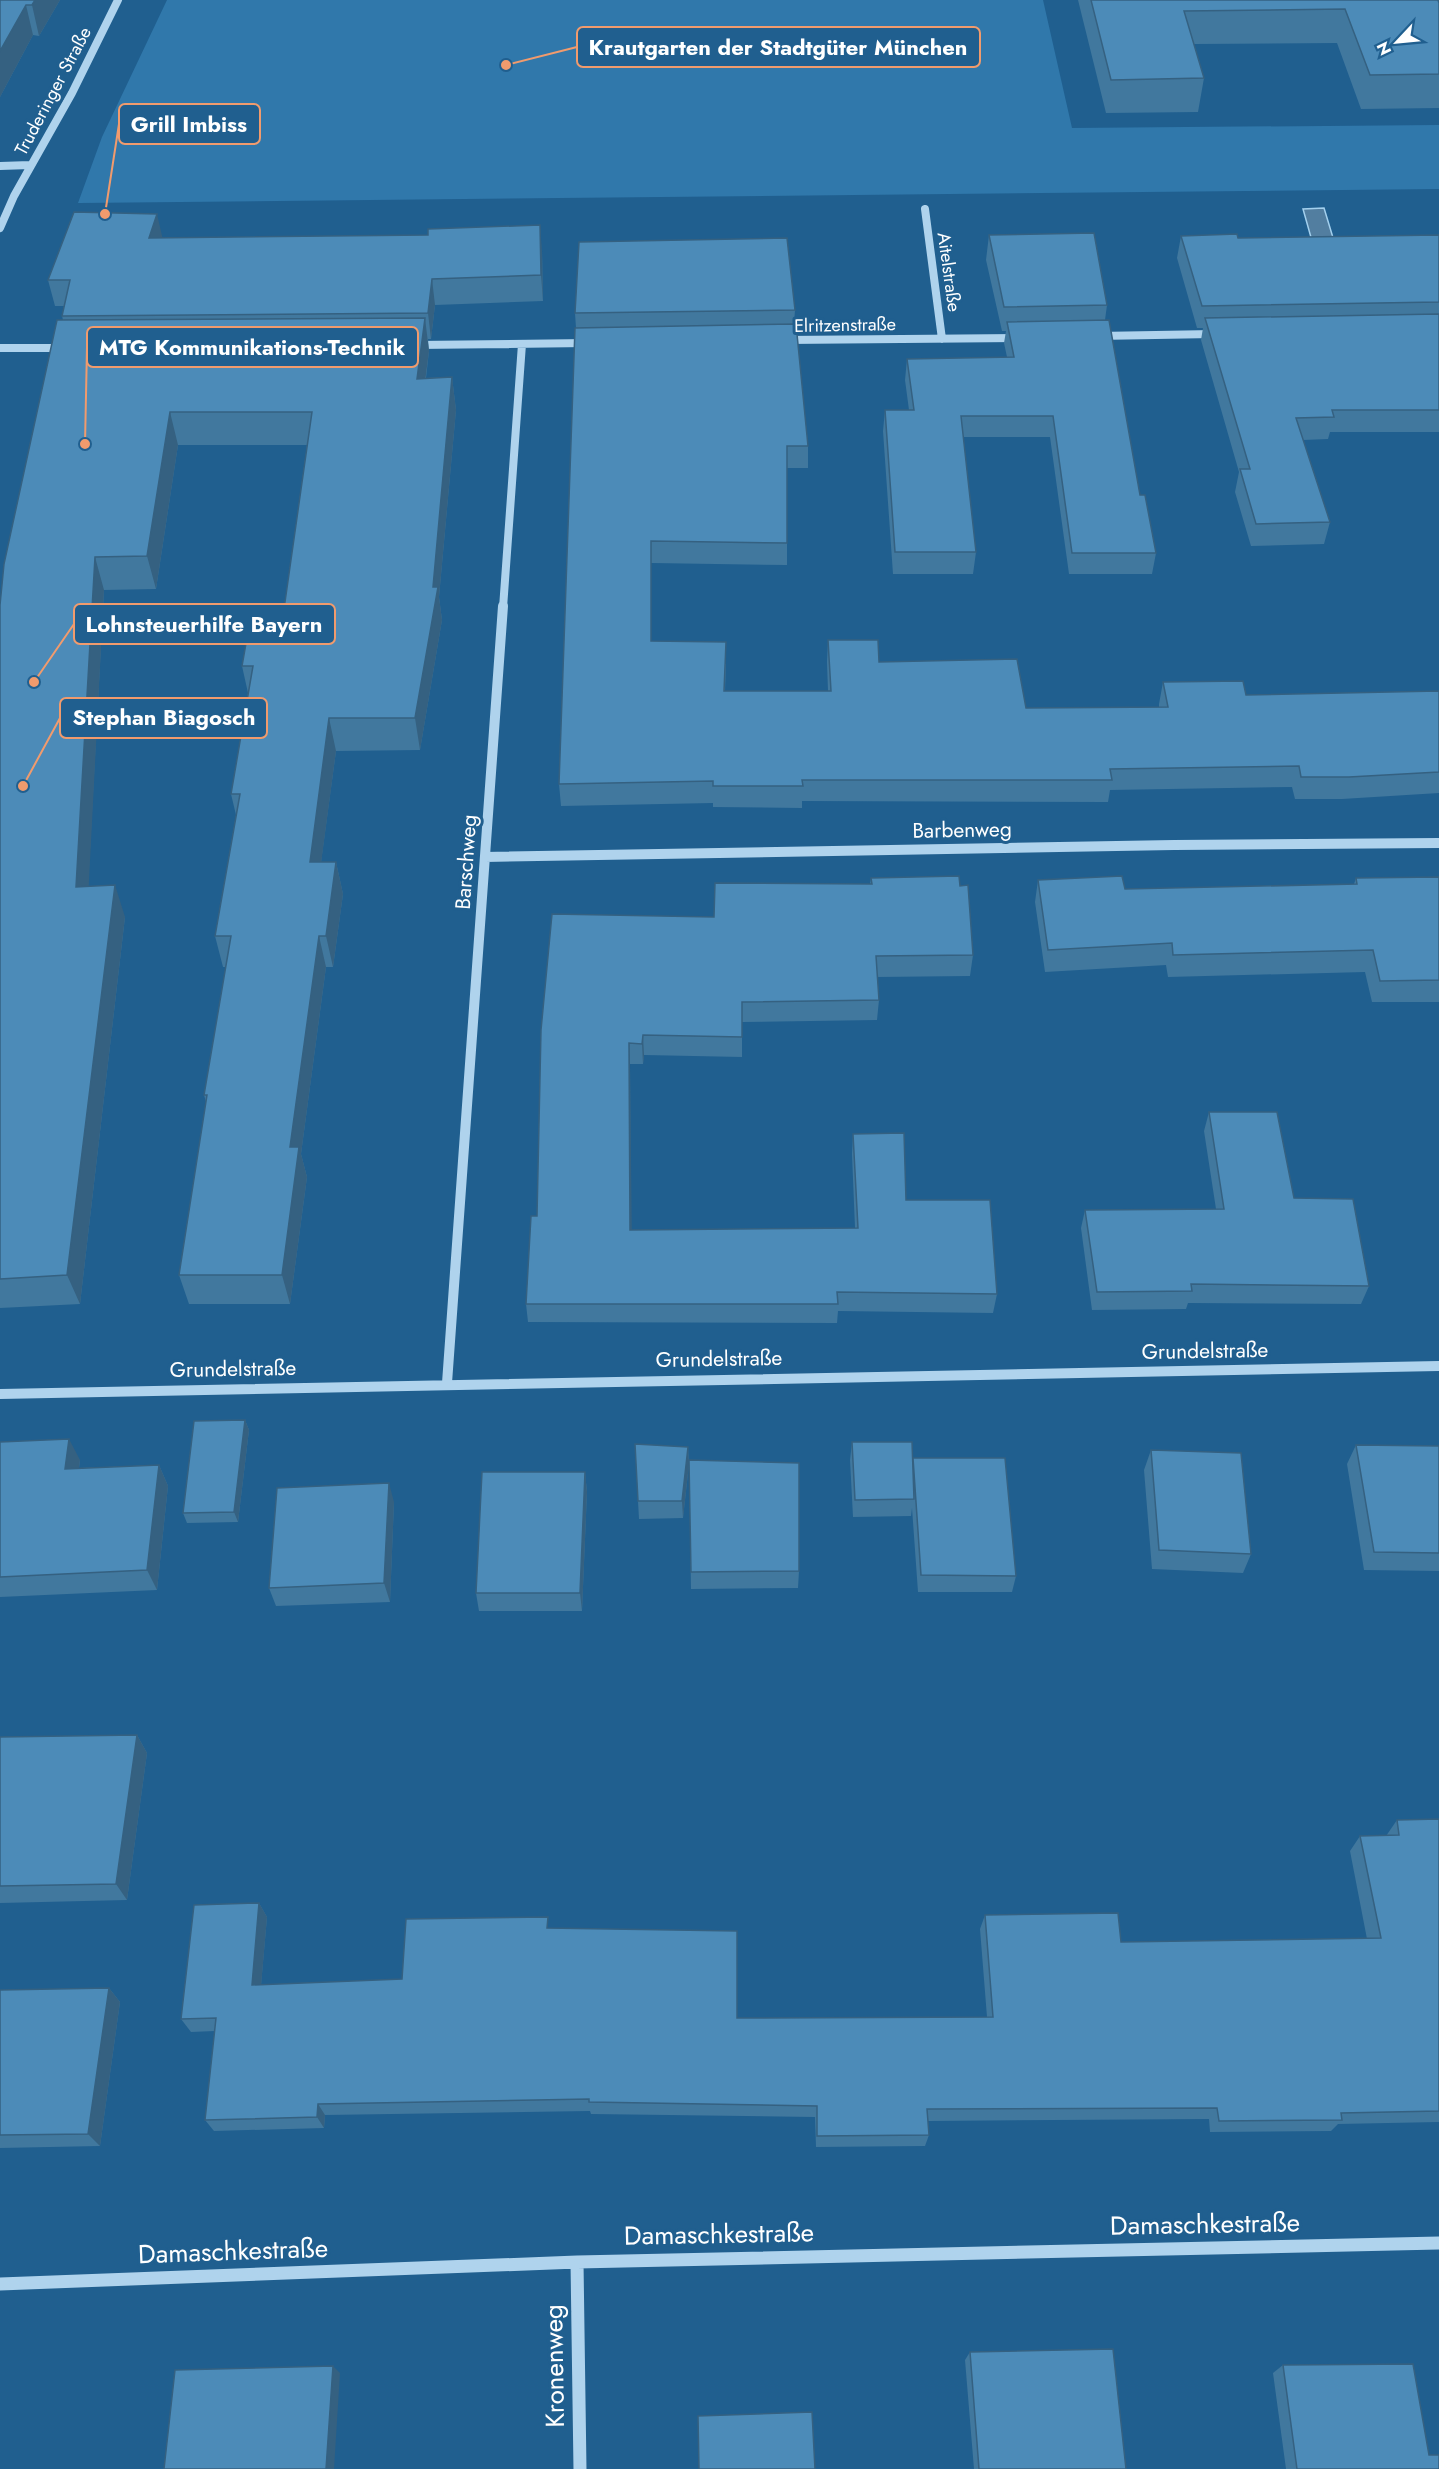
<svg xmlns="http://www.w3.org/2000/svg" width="1439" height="2469" font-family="Jost,sans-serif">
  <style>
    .green { fill: #3078ab }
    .water { fill: #527ea0; stroke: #a3d0ee; stroke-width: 1.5 }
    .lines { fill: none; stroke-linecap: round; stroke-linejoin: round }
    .minor-far2 { stroke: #afd3ed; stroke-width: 8 }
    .minor-far1 { stroke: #afd3ed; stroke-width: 10 }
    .minor { stroke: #afd3ed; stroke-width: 13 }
    .wall { fill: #41789e }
    .shaded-wall { fill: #356181 }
    .building { fill: #4c8bb8; stroke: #356181; stroke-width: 1.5 }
    .labels { text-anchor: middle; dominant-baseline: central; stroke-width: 6; stroke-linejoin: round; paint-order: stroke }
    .far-street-label { font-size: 18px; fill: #fff; stroke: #205f8f }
    .street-label { font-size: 21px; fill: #fff; stroke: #205f8f }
    .near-street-label { font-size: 26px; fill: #fff; stroke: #205f8f }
    .leader { fill: none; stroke: #f19b6d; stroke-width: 2 }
    .callout-dot { fill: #f19b6d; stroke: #205f8f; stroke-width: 2 }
    .callout { fill: #205f8f; stroke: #f19b6d; stroke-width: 2 }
    .callout-label { font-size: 22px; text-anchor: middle; font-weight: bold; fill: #fff }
  </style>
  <rect width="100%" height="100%" fill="#205f8f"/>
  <path class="green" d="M167,0h876l29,128 367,-3v64l-1361,14 24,-66z"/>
  <path class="water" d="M1324,208l10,33h-22l-9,-32z"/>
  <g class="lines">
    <path class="minor-far2" d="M0,166l30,-1
      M925,209l17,130
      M0,228l14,-32 58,-103 46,-93
      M1097,336l117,-2
      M785,340l234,-2
      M416,345l171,-2
      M0,348h65
      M503,608l19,-264"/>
    <path class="minor-far1" d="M485,857l689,-12 265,-2
      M447,1383l56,-777
      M0,1394l1439,-28"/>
    <path class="minor" d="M577,2262l3,207
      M0,2284l577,-22 862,-19"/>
  </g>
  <path class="wall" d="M0,0h60l-21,36 -6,-1 -33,62z
    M1078,0h360l1,3v105l-78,1 -24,-66 -143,1 10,34 -6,34 -92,1z
    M989,235l118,70 -2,15 35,175 16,58 -4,21h-83l-19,-137h-87l13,115 -3,22h-80l-10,-143 2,-21h24l-4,-30 2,-21 100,-2 -3,-14 2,-12h-4l-16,-71z
    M1439,235v197h-109l-2,7 -25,1 27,82 -6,22 -73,2 -16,-54 4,-20 -38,-132 2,-12h-6l-20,-70 4,-22 57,2z
    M163,238l379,13 1,50 -108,4 -4,34h-3l1,12 -3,27 26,-1 4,33 -17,187 3,23 -22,130 -84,1 -15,111h15l7,32 -10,73h-7l-25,187 6,23 -17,127h-101l-10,-29 27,-173 -2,-7 22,-128h-3l-8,-31 21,-121 -5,-21 17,-101 -6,-27 42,-57 23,-164h-129l-22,144 -52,1 -16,297 37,30 -45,387 -80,4v-703l63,-285 -1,-4 2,-10h-9l-7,-26z
    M795,310l-1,14 14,122v22h-21v97l-136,-2v78l75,23 -1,27h103l-1,-29 1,-22 51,22 147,46 133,-1v-3l4,-22 83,13 193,-4v102l-97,6h-47l-3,-12 -182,3 -2,12 -306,-1v7l-89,-1v-4l-152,3 -2,-22 17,-456 -1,-15z
    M1439,877v125h-67l-7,-30 -197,5 -2,-12 -121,7 -10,-70 3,-22 87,9 229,-5 2,-6z
    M871,878l102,77 -3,21 -93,1 2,23 -2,20 -135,2v35l-98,-2 -1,9h-13l1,166 224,-2 -3,-74 1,-20 53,66 91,94 -4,19 -155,-2 -1,12 -309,-1 -2,-18 11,-88 4,-186 173,-113 156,-33z
    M1209,1112l85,86 75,88 -8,18 -173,-1 -2,6 -94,1 -11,-82 4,-18 131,-1 -12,-78z
    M245,1420l4,10 -11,92 -51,1 -4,-10z
    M0,1442l80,18 -1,8 80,-3 9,21 -11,104 -157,7z
    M852,1442l60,16 104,118 -4,16h-94l-6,-84 -1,8 -58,1 -3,-57z
    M1356,1445l83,1v125l-75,-1 -17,-106z
    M688,1447l1,17 -6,54 -44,1 -1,-18z
    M1151,1450l100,104 -8,19 -91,-4 -8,-99z
    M689,1460l110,111 -1,17 -107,1z
    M585,1472l2,20 -5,119h-103l-3,-18z
    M394,1502l-4,100 -114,4 -7,-18z
    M137,1735l10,18 -20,147 -127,3v-166z
    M1439,1819v303l-101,2 -7,7 -121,1 -1,-13 -281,2 1,14 -4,11 -109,1 -1,-30 -224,-3 -1,-3 -265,4 -1,13 -110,3 -9,-11 10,-89 -24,1 -10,-13 78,-116 8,14 -6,68 141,-6 148,-51 187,90 250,-1 -7,-88 5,-14 136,27 246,-3 -17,-88 10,-15h26l11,-16z
    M109,1988l11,14 -20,144 -100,2v-158z
    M970,2352l156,117h-152l-9,-109z
    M1283,2365l146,90 10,14h-153l-13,-96z"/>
  <path class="shaded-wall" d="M35,0h25l-21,36 -7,-31z
    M26,5l7,30 -33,62v-46z
    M157,214l6,26 -14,-2z
    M540,225l2,26 1,50 -2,-26z
    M432,279l3,26 -4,34 -3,-26z
    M425,318l4,33 -8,61 -4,-33z
    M452,377l4,33 -17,187 3,23 -22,130 -5,-32z
    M170,412l8,33 -22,144 -9,-33z
    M95,557l9,33 -17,329 -11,-32z
    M329,718l7,33 -19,143 -7,-32z
    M336,862l7,32 -10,73 -7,-31z
    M115,885l10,32 -45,387 -13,-29z
    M319,936l7,31 -25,187 6,23 -17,127 -8,-29 8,-128z
    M643,1035l1,20 -1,9 -1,-20z
    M629,1043l1,21 2,185 -2,-19z
    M245,1420l4,10 -11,92 -4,-10z
    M69,1439l11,21 -4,30 -11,-21z
    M688,1447l1,17 -6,54 -1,-17z
    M159,1465l9,21 -11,104 -10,-20z
    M585,1472l2,20 -5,119 -2,-18z
    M389,1483l5,19 -4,100 -6,-19z
    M137,1735l10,18 -20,147 -11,-16z
    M259,1903l8,14 -7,81 -8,-13z
    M109,1988l11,14 -20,144 -12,-12z
    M318,2104l7,11 -1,13 -7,-11z
    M333,2366l7,7 -6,96h-8z"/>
  <path class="building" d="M0,0h35l-3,5h-6l-26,46z
    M1091,0h347l1,3v71l-69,1 -25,-66 -161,2 20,67 -93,2z
    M74,212l83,2 -8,24 279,-3v-6l112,-4 1,50 -109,4 -4,34 -366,3 8,-36h-22z
    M1094,233l13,72 -103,2 -15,-72z
    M1237,234l1,4 201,-3v67l-237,4 -21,-70z
    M787,238l8,72 -220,3 4,-71z
    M1439,314v96h-107l2,7 -38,1 34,104 -74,2 -16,-55h10l-45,-151z
    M425,318l-8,61 35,-2 -19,210h5l-23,131h-86l-19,144h26l-10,74h-7l-29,211h9l-17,128h-103l28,-180h-3l27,-159h-16l25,-142h-9l22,-128h-11l10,-57h32l28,-197h-142l-23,144 -52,1 -19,330 39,-2 -48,390 -67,4v-674l4,-41 53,-244z
    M1109,320l31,175h5l11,58h-84l-19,-137h-92l15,136h-81l-10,-142h29l-7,-51 107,-2 -7,-35z
    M796,324l12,122h-21v97l-136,-2v100l75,1 -2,49h107l-3,-51h50l1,22 138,-3 9,49 142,-1 -5,-25 80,-1 3,14 193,-4v81l-90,5h-48l-2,-11 -189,3 2,11h-310l1,6h-90v-5l-154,3 16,-456z
    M959,876l1,10 8,-1 5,70 -97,1 3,44 -137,2v35l-99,-2 -1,9 -13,-1 1,187 228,-2 -5,-94 51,-1 2,67h84l7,94 -160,-2 1,12h-312l5,-88h6l4,-186 11,-116 162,3 1,-34 157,1 -1,-6z
    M1122,876l3,13 232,-5 -1,-6 83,-1v103l-59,1 -7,-31 -200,5 -1,-12 -124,7 -10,-70z
    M1209,1112h68l17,86 59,1 16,87 -178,-2 1,7 -95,1 -12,-82 139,-1z
    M245,1420l-11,92 -51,1 11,-92z
    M69,1439l-4,30 94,-4 -12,105 -147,7v-135z
    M852,1442h60l2,57 -59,1z
    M635,1444l53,3 -6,54h-44z
    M1356,1445l83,1v107l-65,-1z
    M1151,1450l90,3 10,101 -92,-4z
    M913,1458h92l11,118 -95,-1z
    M689,1460l110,3v108l-108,1z
    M482,1472h103l-5,121h-104z
    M389,1483l-5,100 -115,5 8,-100z
    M137,1735l-21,149 -116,2v-149z
    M1439,1819v292l-98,2 1,7 -123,1 -2,-13 -290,1 2,26 -112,1v-30l-228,-4v-3l-271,5 -1,13 -112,3 11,-102 -35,1 13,-114 65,-2 -7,82 150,-6 4,-60 142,-2 -1,11 190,3v87l256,-1 -8,-102 133,-2 3,29 260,-4 -21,-102 39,-1 -2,-15z
    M109,1988l-21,146 -88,1v-145z
    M1113,2349l13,120h-147l-9,-117z
    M1413,2364l16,91h10v14h-142l-14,-104z
    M333,2366l-7,103h-162l11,-99z
    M812,2412l3,57h-116l-1,-53z"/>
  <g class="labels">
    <g class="far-street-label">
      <text transform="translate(53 91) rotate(-62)">Truderinger Straße</text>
      <text transform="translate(949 272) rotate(82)">Aitelstraße</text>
      <text transform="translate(845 325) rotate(-1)">Elritzenstraße</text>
    </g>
    <g class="street-label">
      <text transform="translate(962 830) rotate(-1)">Barbenweg</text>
      <text transform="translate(466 862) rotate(-86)">Barschweg</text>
      <text transform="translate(1205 1351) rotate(-1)">Grundelstraße</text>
      <text transform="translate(719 1359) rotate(-1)">Grundelstraße</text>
      <text transform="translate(233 1369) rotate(-1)">Grundelstraße</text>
    </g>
    <g class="near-street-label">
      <text transform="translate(1205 2224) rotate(-1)">Damaschkestraße</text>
      <text transform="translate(719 2234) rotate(-1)">Damaschkestraße</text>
      <text transform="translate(233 2251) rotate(-2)">Damaschkestraße</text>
      <text transform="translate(554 2366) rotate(-91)">Kronenweg</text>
    </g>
  </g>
  <path class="leader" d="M506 65L577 47M105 214L119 124M85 444L87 347M34 682L74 624M23 786L60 718"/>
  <g class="callout-dot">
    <circle cx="506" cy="65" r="6"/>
    <circle cx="105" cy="214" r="6"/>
    <circle cx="85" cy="444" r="6"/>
    <circle cx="34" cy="682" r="6"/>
    <circle cx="23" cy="786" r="6"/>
  </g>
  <g class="callout">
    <rect x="577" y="27" width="403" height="40" rx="6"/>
    <rect x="119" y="104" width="141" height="40" rx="6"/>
    <rect x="87" y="327" width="331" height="40" rx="6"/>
    <rect x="74" y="604" width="261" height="40" rx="6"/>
    <rect x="60" y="698" width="207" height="40" rx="6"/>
  </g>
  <g class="callout-label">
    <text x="778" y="55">Krautgarten der Stadtgüter München</text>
    <text x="189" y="132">Grill Imbiss</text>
    <text x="252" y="355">MTG Kommunikations-Technik</text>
    <text x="204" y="632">Lohnsteuerhilfe Bayern</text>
    <text x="164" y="725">Stephan Biagosch</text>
  </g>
  <g transform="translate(1397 42) rotate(244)" stroke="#205f8f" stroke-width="4.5" paint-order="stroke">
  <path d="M0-4.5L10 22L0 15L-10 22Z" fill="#ffffff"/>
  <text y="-9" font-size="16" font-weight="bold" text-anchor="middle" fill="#ffffff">N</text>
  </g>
</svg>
